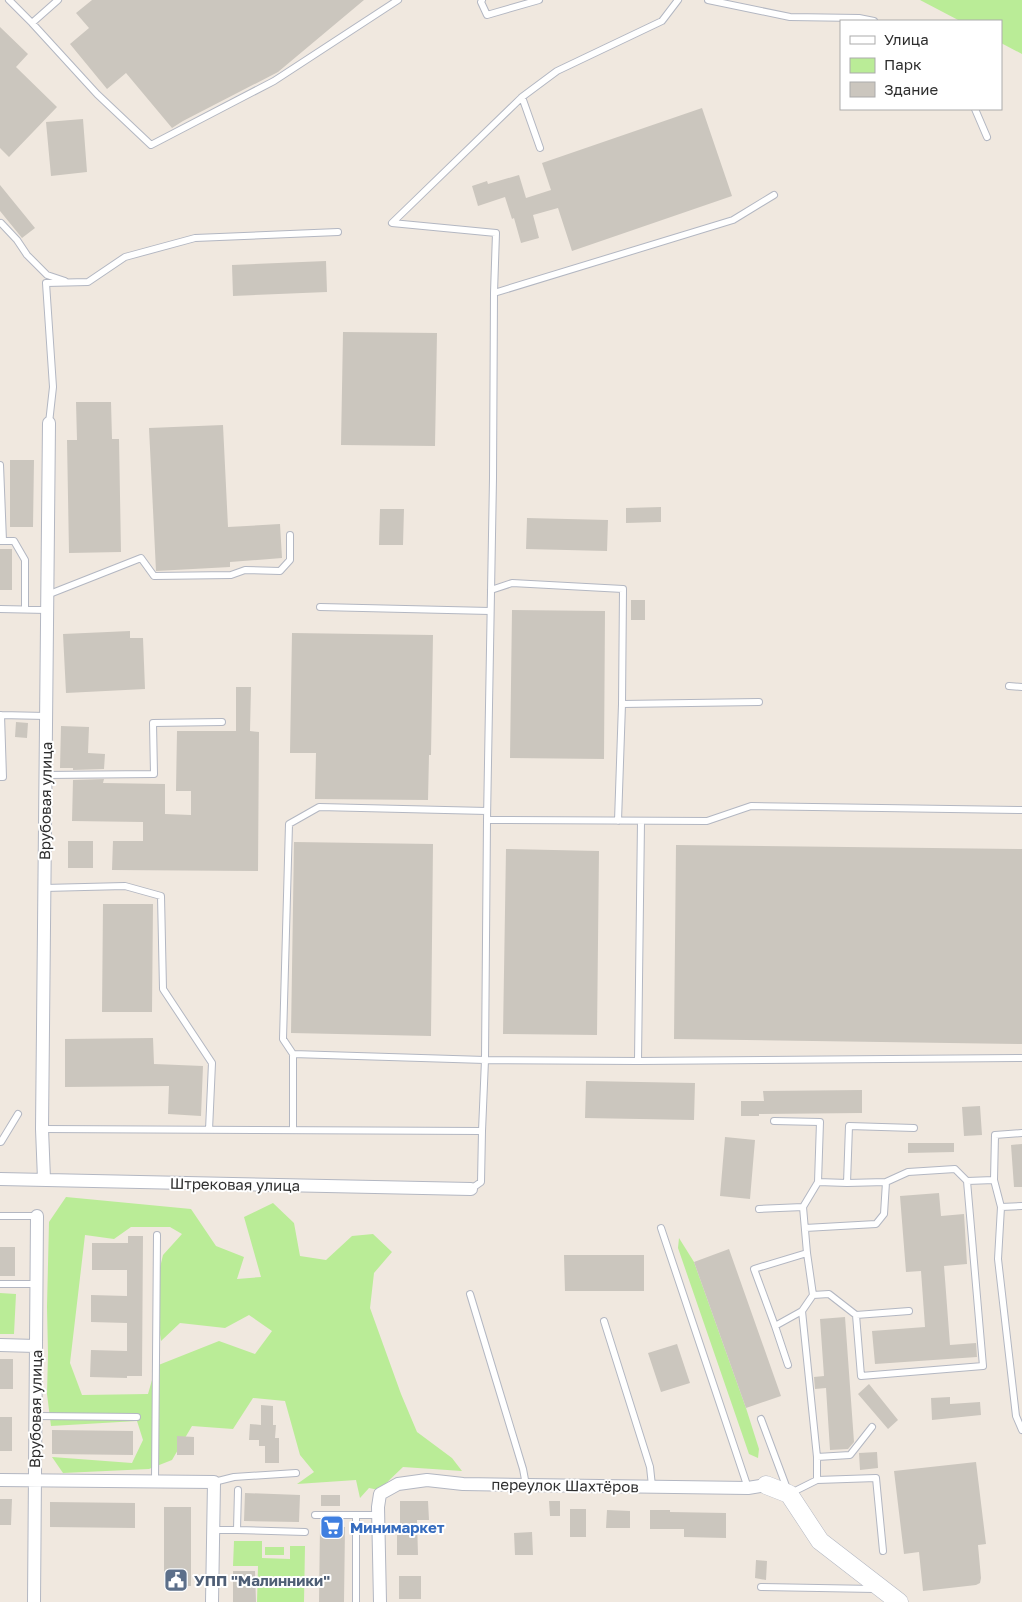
<svg xmlns="http://www.w3.org/2000/svg" width="1022" height="1602" font-family="'Golos Text',sans-serif">
  <style>
    .green { fill: #baec97; fill-rule: evenodd }
    .building { fill: #cbc6be }
    .lines { fill: none; stroke-linecap: round; stroke-linejoin: round }
    .lane-casing { stroke: #b3b7c2; stroke-width: 8 }
    .street-casing { stroke: #b3b7c2; stroke-width: 14 }
    .secondary-casing { stroke: #b3b7c2; stroke-width: 19 }
    .lane { stroke: #fff; stroke-width: 6 }
    .street { stroke: #fff; stroke-width: 12 }
    .secondary { stroke: #fff; stroke-width: 18 }
    .labels { text-anchor: middle; dominant-baseline: central; stroke-width: 4; stroke-linejoin: round; paint-order: stroke }
    .street-label { font-size: 15px; fill: #2e2e2e; stroke: #fff }
    .shop-label { font-size: 15px; font-weight: bold; fill: #366cbe; stroke: #fff; text-anchor: start }
    .service-label { font-size: 15px; font-weight: bold; fill: #4e5e75; stroke: #fff; text-anchor: start }
  </style>
  <rect width="100%" height="100%" fill="#f0e8df"/>
  <path class="green" d="M920,0h102v54l-21,-11v-22h-41z
    M66,1197l125,12 25,37 28,11 -7,22 24,-2 -17,-60 29,-14 21,20 6,33 26,4 26,-24 21,-2 19,18 -18,21 -4,35 31,86 16,38 35,26 10,13 -59,-4 -24,23 -10,-2 -9,10 -4,-18 -59,4 17,-12 -14,-17 -15,-54 -32,-3 -20,31 -41,-3 -20,34 -23,9 -86,4 -11,-16 80,6 11,-23 -6,-19 -86,5 -4,-32 1,-40 -1,-47 2,-85zM131,1227h39l12,7 -19,21 -9,37 7,49 19,-18 45,5 24,-13 23,16 -17,23 -36,-13 -63,25 -8,28 -66,1 -12,-32 15,-128 29,4z
    M679,1238l15,24 52,146 13,41 -1,9 -9,-4 -71,-206z
    M0,1293l16,1 -2,40h-14z
    M234,1541h28v17l28,1v-13h15l-1,56h-47l1,-36h-25z
    M265,1547h19v8h-19z"/>
  <path class="building" d="M92,0h272l-86,72 -95,49 -11,7 -46,-55 -19,16 -37,-45 19,-16 -13,-15z
    M0,27l28,27 -12,13 41,40 -48,50 -9,-9z
    M702,108l30,88 -160,55 -14,-43 -25,7 6,23 -18,5 -7,-25 -2,1 -7,-22 -27,9 -6,-20 15,-5 1,3 31,-9 7,23 25,-8 -9,-27z
    M83,119l4,53 -36,4 -5,-54z
    M0,185l35,43 -13,10 -22,-27z
    M326,261l1,31 -94,4 -1,-31z
    M343,332l94,1 -2,113 -94,-1z
    M76,402h35l1,37h7l2,113 -52,1 -2,-113h10z
    M223,425l5,102 52,-3 2,34 -52,4v5l-74,4 -7,-143z
    M10,460h24l-1,67h-23z
    M661,507v15l-35,1v-15z
    M380,509h24l-1,36h-24z
    M527,518l81,2 -1,31 -81,-2z
    M0,549h12v41h-12z
    M631,600h14v20h-14z
    M512,610l93,1 -1,148 -94,-1z
    M130,631v7h13l2,51 -79,4 -3,-59z
    M292,633l141,2 -2,120h-2l-1,45 -113,-1 1,-46h-26z
    M236,687h15l-1,44 9,1 -1,139 -146,-1 1,-29h30v-19l-71,-1 1,-41 31,-1 -1,4 62,1v30l26,1v-24h-15l1,-60h59z
    M16,722l12,1 -1,15 -12,-1z
    M61,726l28,1 -1,26 17,1 -1,15 -31,1v-2h-13z
    M68,841h25v27h-25z
    M294,842l139,2 -2,192 -140,-3z
    M676,845l346,4v195l-348,-5z
    M506,849l93,2 -2,184 -94,-1z
    M103,904h50l-1,108h-50z
    M153,1038l1,26 49,2 -2,50 -33,-2 1,-28 -104,1v-48z
    M586,1081l109,2 -1,37 -109,-2z
    M862,1090v23l-103,1v2h-18v-15h23l-1,-10z
    M980,1106l2,29 -18,1 -2,-29z
    M725,1137l30,3 -5,59 -30,-3z
    M908,1143h46v9l-46,1z
    M1022,1144v43h-8l-3,-42z
    M939,1193l2,23 23,-2 3,50 -23,2 6,79 26,-2 1,14 -102,7 -3,-33 53,-4 -4,-56 -15,1 -6,-76z
    M128,1236h15l-1,140h-15v2l-37,-1 1,-27 36,1v-28l-36,-1v-27l36,1v-26h-35v-27h36z
    M0,1247h15v29h-15z
    M729,1249l52,147 -35,12 -52,-146z
    M564,1255h80v36h-79z
    M845,1317l9,125 -6,7 -18,1 -4,-62 -11,1 -1,-12 10,-1 -4,-57z
    M677,1344l13,39 -29,9 -13,-39z
    M0,1359h13v30h-13z
    M869,1384l29,36 -10,9 -30,-35z
    M950,1397v7l30,-2 1,13 -49,5 -1,-22z
    M261,1405l12,1v19h3l-1,13h4v25h-14v-17h-6v-6h-10l1,-16 11,1z
    M0,1417h12v34h-12z
    M52,1430l81,1v24l-81,-1z
    M177,1436l17,1v18h-17z
    M877,1452l1,16 -18,2 -1,-17z
    M976,1462l10,82 -8,1 3,33 -1,5 -4,2 -53,6 -4,-39 -15,2 -10,-83z
    M245,1493l55,2 -1,27 -55,-1z
    M321,1495h19v11h-19z
    M0,1499h12l-1,26h-11z
    M400,1501h28l1,19h-12l1,35h-21v-20h3z
    M549,1501h11v15h-10z
    M50,1502l85,1v25l-85,-1z
    M164,1507h27v79h-27z
    M570,1509h16v28h-16z
    M607,1510l23,1v17h-24z
    M650,1510h20v2l56,1v25l-42,-1v-8h-34z
    M320,1526l25,1 -1,75h-25z
    M532,1532l1,23h-18l-1,-22z
    M756,1560l11,1 -1,19 -11,-2z
    M233,1571h22l1,31h-23z
    M399,1576h22v23h-22z"/>
  <g class="lines">
    <g class="lane-casing">
      <path id="lane" d="M9,0l23,23
        M58,0l-26,23 65,71 54,51 123,-64 124,-81
        M482,0l-1,2 6,13 52,-15
        M678,0l-16,21 -105,50 -35,26 -130,126 104,10 -2,60 239,-73 41,-25
        M708,0l82,17 69,1 15,3
        M522,97l18,51
        M975,109l12,28
        M1,223l16,17 10,15 20,20 18,6
        M49,423l4,-36 -7,-104 42,-1 37,-25 70,-19 143,-6
        M0,465l3,76
        M0,541h14l11,19v49
        M491,590l21,-7 111,6 -1,115 -4,117
        M47,595l94,-37 13,18 77,-1 14,-5 35,1 10,-11v-25
        M320,607l170,4
        M0,609l47,1
        M1009,686l13,1
        M622,704l137,-2
        M0,715l46,1
        M45,775l109,-1 -1,-51 69,-1
        M0,777h3l-2,-62
        M487,820l220,1 44,-15 271,4
        M44,888l81,-2 36,10 2,93 49,74 -3,67
        M293,1054l-10,-15 6,-215 30,-17 168,4
        M638,1061l3,-240
        M774,1121l46,1 -2,60 29,1 2,-57 65,2
        M42,1129l440,2
        M293,1130v-76l192,6 153,1 384,-3
        M1022,1133l-27,2 -1,45 7,27 -3,52 18,157 6,14
        M0,1142h1l17,-28
        M886,1182l22,-10 47,-3 12,12
        M471,1189l10,-7 1,-51 3,-71 2,-240 6,-342 1,-185
        M803,1207l15,-25
        M1001,1207l21,-1
        M759,1209l44,-2 4,46 -53,16 21,57
        M0,1216h37
        M661,1228l87,260
        M805,1228l71,-4 8,-10 2,-32 -39,1
        M807,1253l6,42
        M0,1284h36
        M470,1294l53,175 3,16
        M802,1311l15,146
        M909,1311l-53,4 5,61 122,-10 -16,-185 27,-1
        M604,1321l46,146 2,19
        M788,1365l-13,-39 27,-15 11,-16 16,-1 27,21
        M36,1416l101,1
        M761,1419l28,75 28,-14 59,-2 7,73
        M817,1480v-23l33,-2 22,-28
        M155,1481l2,-246
        M214,1482l20,-5 62,-4
        M315,1515h63
        M213,1530h24l1,-40
        M237,1530l68,2
        M761,1587l114,2
        M356,1602v-87"/>
    </g>
    <g class="street-casing">
      <path id="street" d="M0,1179l471,10
        M44,1179l-2,-50 7,-706
        M0,1345l36,1
        M0,1480l214,2 -2,120
        M34,1602l3,-386
        M380,1602l-2,-95 2,-13 18,-10 29,-4 36,4 285,4 18,-3"/>
    </g>
    <g class="secondary-casing">
      <path id="secondary" d="M766,1485l23,9 31,47 79,61"/>
    </g>
    <use href="#lane" class="lane"/>
    <use href="#street" class="street"/>
    <use href="#secondary" class="secondary"/>
  </g>
  <defs>
    <g id="supermarket-square" transform="scale(1.25)"><rect x="-9" y="-9" width="18" height="18" rx="4" fill="#3f7fe0" stroke="#fff"/><path d="M-6-5.5h2.5l.6 2H6L4.5 2H-2.5L-4.4-4H-6ZM-1.5 3.2a1.3 1.3 0 1 0 .1 0ZM3 3.2a1.3 1.3 0 1 0 .1 0Z" fill="#fff"/></g>
    <g id="civic-square" transform="scale(1.25)"><rect x="-9" y="-9" width="18" height="18" rx="4" fill="#5c6f8a" stroke="#fff"/><path d="M-.6-6.5H3V-4.5H.6V-3L4-1V1h2V6H-6V1h2V-1L-.6-3ZM-1.2 2.5V6h2.4V2.5Z" fill="#fff"/></g>
  </defs>
  <g fill-rule="evenodd">
    <use href="#supermarket-square" x="332" y="1527"/>
    <use href="#civic-square" x="176" y="1580"/>
  </g>
  <g class="labels">
    <g class="street-label">
      <text transform="translate(45 801) rotate(-89)">Врубовая улица</text>
      <text transform="translate(235 1184) rotate(1)">Штрековая улица</text>
      <text transform="translate(35 1409) rotate(-89)">Врубовая улица</text>
      <text transform="translate(565 1485) rotate(1)">переулок Шахтёров</text>
    </g>
    <g class="shop-label">
      <text x="350" y="1527">Минимаркет</text>
    </g>
    <g class="service-label">
      <text x="194" y="1580">УПП "Малинники"</text>
    </g>
  </g>
  <rect x="840" y="20" width="162" height="90" fill="#ffffff" stroke="#ababab"/>
  <rect x="850" y="36" width="25" height="8" fill="#ffffff" stroke="#ababab"/>
  <text x="884" y="45" font-size="15" fill="#2e2e2e">Улица</text>
  <rect x="850" y="58" width="25" height="15" fill="#baec97" stroke="#ababab"/>
  <text x="884" y="70" font-size="15" fill="#2e2e2e">Парк</text>
  <rect x="850" y="82" width="25" height="15" fill="#cbc6be" stroke="#ababab"/>
  <text x="884" y="95" font-size="15" fill="#2e2e2e">Здание</text>
</svg>
